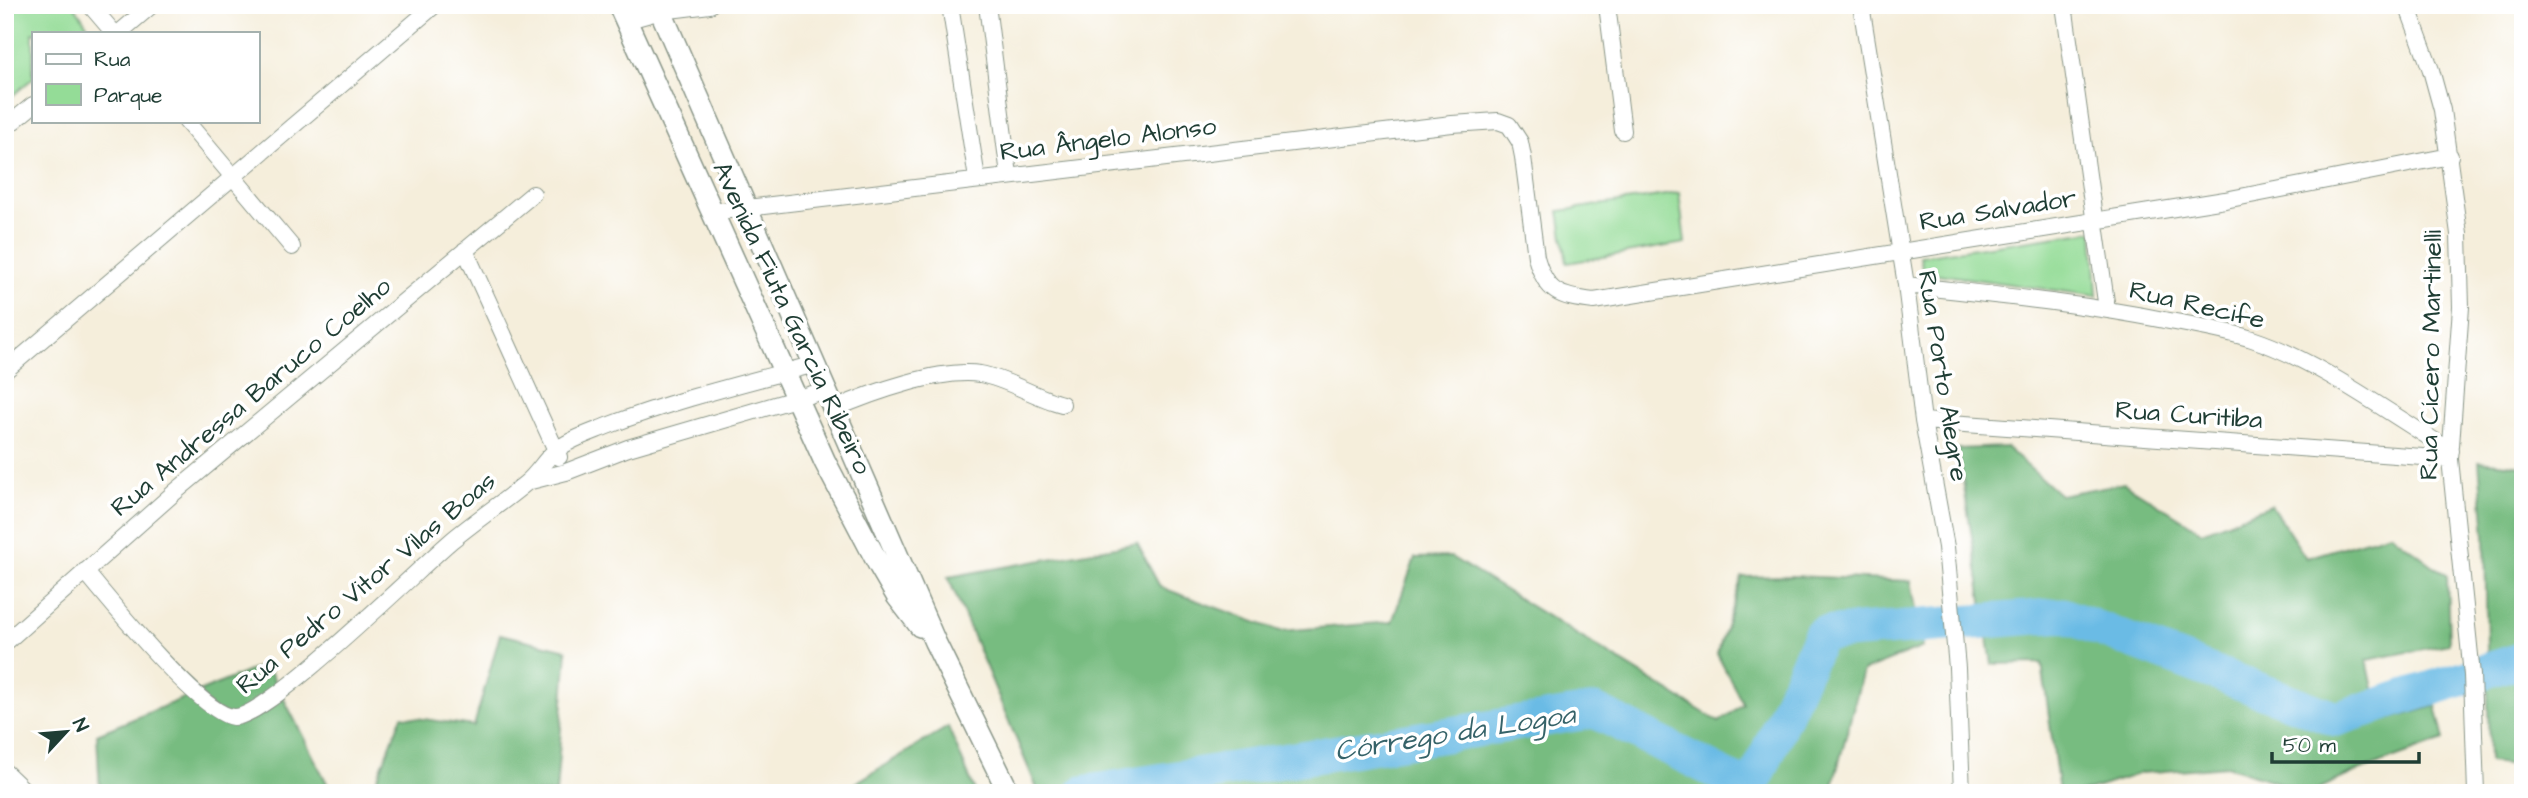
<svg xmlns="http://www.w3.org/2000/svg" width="2528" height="798" font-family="'Architects Daughter',sans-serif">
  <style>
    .green { fill: #94dc97; stroke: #5a8c66; stroke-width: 2 }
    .forest { fill: #77bc80; stroke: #4b7c5a; stroke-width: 2 }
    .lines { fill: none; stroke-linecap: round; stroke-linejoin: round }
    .river { stroke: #6abbe5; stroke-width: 35 }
    .street-casing { stroke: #8a9688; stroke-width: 18 }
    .secondary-casing { stroke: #8a9688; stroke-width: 24 }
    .street { stroke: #fff; stroke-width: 16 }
    .secondary { stroke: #fff; stroke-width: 21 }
    .labels { text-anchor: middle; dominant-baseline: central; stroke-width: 7; stroke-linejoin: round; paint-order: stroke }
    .street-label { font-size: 26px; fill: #1f3d34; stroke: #fff }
    .water-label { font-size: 28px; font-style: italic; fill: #366369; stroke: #fff }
  </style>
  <rect width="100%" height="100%" fill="#fff"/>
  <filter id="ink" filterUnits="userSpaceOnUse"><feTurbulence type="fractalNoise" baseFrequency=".0143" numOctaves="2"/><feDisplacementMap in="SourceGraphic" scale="14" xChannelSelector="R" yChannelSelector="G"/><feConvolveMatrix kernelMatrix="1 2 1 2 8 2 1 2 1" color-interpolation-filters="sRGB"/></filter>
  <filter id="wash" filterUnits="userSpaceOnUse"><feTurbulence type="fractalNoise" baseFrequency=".00686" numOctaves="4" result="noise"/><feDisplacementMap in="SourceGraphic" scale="28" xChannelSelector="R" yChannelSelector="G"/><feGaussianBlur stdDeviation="1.57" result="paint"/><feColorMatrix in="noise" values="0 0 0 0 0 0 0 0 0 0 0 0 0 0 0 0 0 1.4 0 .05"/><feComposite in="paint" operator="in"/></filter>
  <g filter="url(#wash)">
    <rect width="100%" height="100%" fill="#f5eedb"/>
    <path class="green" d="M5,5h69l13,20 -5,8h-49v45l-28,24z
      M1679,193l6,50 -118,20 -8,-52z
      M2093,231l4,65 -174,-24 -3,-16z"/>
    <path class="forest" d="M2006,447l54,48 64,-12 78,49 69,-27 35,53 84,-25 57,43 2,68 -82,16 13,62 56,-16 8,34 -91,33 -43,20 -83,-27 -86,7 -61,20h-21l-17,-130 -50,1 -34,-215z
      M2479,461l44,5v300l-34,-4 -4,-227z
      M1137,543l23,44 120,44 112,-9 23,-64 36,-1 268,165 24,-18 -26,-50 25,-77 50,-1 119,5 12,66 -60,24 -32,122h-792l-91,-216z
      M500,634l67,16 -11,143h-199l18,-9 27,-68 72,10z
      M266,664l66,129h-232l-3,-59z
      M948,727l28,66h-137z"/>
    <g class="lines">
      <path class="river" d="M1083,793l512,-82 156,78 70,-155 242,-19 273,104 187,-60"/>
    </g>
  </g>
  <g filter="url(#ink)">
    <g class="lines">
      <g class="street-casing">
        <path id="street" d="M90,5l24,28
          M950,5l27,174
          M987,5l22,170
          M1607,5l16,126
          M1861,5l45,280 17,136 23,126 11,121 5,125
          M2064,5l43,304
          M2407,5l24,65 11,40 17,124 2,73 -11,152 22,216 4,118
          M625,21l36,-10 49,-6
          M119,33l33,-28
          M186,121l106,126
          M5,128l28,-23
          M713,212l739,-88 46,-3 11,4 11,17 3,15 13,100c10,36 23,40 58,44l631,-101 225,-44
          M465,250l94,207
          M1906,285c86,10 172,18 258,35 29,5 59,10 88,19 67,22 138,75 199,112
          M5,371l430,-366
          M834,409c37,-16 106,-41 146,-35 28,5 54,23 82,30
          M1923,421l527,38
          M527,482l39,-10 62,-24 198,-58
          M85,571c23,28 118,145 149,146 32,2 183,-147 217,-176 24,-20 51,-38 75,-58 11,-9 18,-22 28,-31 14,-12 36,-19 53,-26 67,-26 138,-43 208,-62
          M5,643l170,-151 358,-298
          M5,772l22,21"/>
      </g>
      <g class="secondary-casing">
        <path id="secondary" d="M619,5l206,457 54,103 18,31 23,30
          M658,5l277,637 74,151"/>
      </g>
      <use href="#street" class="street"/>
      <use href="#secondary" class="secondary"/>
    </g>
  </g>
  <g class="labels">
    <g class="street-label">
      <text transform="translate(1108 139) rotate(-7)">Rua Ângelo Alonso</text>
      <text transform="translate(1998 210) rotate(-9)">Rua Salvador</text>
      <text transform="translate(2197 305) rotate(13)">Rua Recife</text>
      <text transform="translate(792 318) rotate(65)">Avenida Fiuta Garcia Ribeiro</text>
      <text transform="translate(2431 355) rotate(-89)">Rua Cícero Martinelli</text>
      <text transform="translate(1943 376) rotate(81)">Rua Porto Alegre</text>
      <text transform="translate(251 397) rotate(-40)">Rua Andressa Baruco Coelho</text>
      <text transform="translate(2189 415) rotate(4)">Rua Curitiba</text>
      <text transform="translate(366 583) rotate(-40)">Rua Pedro Vitor Vilas Boas</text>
    </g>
    <g class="water-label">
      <text transform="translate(1455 733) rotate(-9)">Córrego da Logoa</text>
    </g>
  </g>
  <rect width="2528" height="798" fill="none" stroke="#fff" stroke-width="28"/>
  <rect x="32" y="32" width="228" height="91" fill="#ffffff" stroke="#a5b1ae" stroke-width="2"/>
  <rect x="46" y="54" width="35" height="10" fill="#ffffff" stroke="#a5b1ae" stroke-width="2"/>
  <text x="94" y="66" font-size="21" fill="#1f3d34">Rua</text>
  <rect x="46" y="84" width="35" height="21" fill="#94dc97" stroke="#a5b1ae" stroke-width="2"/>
  <text x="94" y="102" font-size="21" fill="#1f3d34">Parque</text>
  <g transform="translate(66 732) rotate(64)" stroke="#ffffff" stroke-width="5" paint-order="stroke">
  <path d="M0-5L12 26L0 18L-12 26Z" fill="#1f3d34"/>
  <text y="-10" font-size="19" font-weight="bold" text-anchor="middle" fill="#1f3d34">N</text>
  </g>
  <path d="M2272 752v10h147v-10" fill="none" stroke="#1f3d34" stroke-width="3.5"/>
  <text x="2283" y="752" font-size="21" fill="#1f3d34" stroke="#ffffff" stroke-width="5" paint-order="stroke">50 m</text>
</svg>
